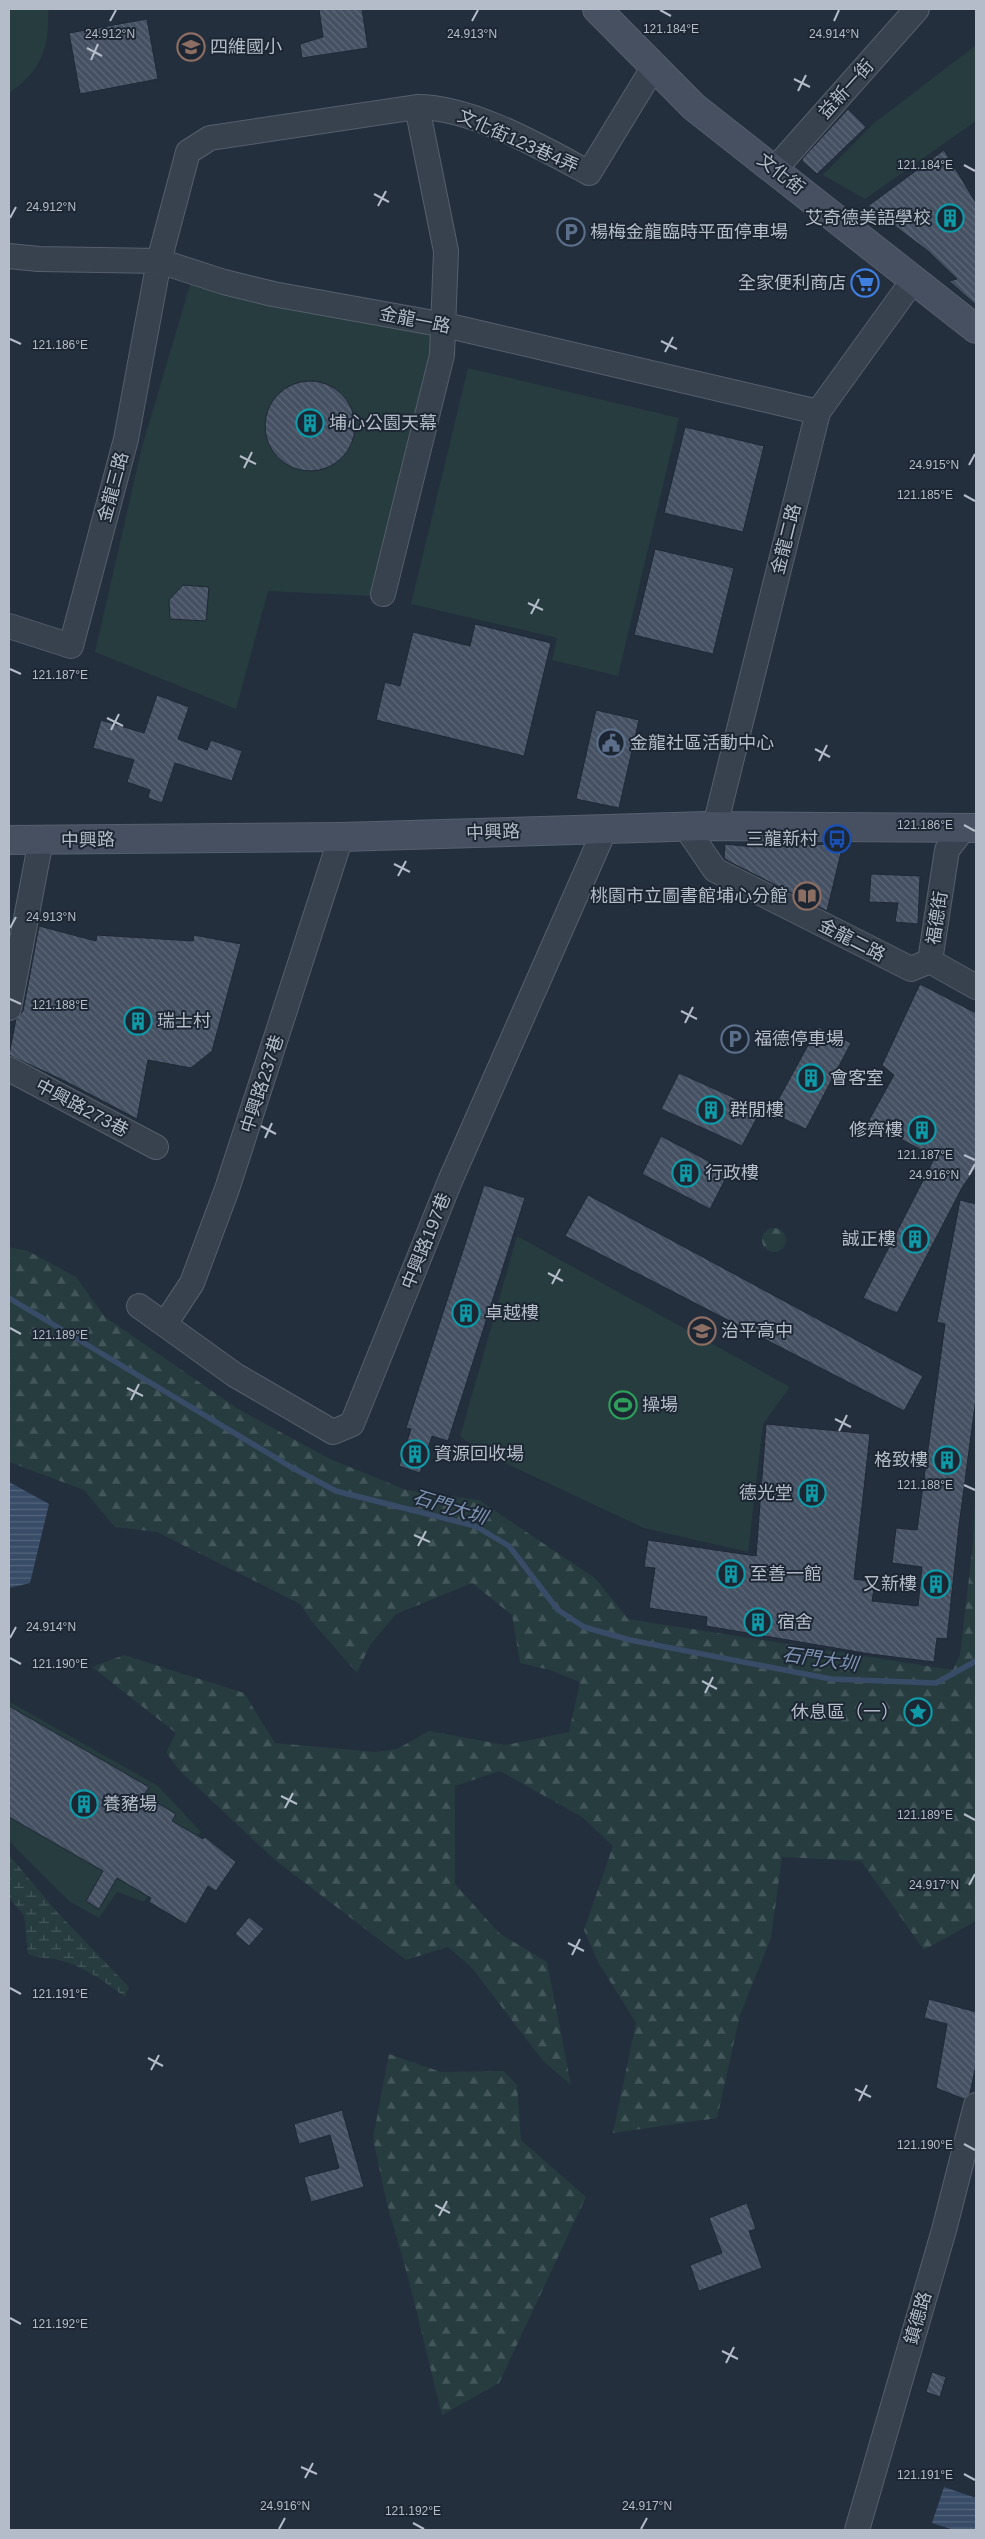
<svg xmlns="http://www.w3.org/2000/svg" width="985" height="2539" font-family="Arial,'Noto Sans TC',sans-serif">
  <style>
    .green { fill: #263c3f }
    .forest { fill: url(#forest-firs) }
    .wetland { fill: url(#wetland-marsh) }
    .water { fill: url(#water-rules) }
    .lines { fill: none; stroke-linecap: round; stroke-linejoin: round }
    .stream { stroke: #394c67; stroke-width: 5.5 }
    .building { fill: url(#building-back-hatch); stroke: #1f2835 }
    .street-casing { stroke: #565f6c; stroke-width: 26 }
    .secondary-casing { stroke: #565f6c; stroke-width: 30 }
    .street { stroke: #38414e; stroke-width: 24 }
    .secondary { stroke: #465061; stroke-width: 28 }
    .ticks { fill: none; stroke: #b4bcc9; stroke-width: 2 }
    .labels { text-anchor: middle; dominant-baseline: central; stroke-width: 4; stroke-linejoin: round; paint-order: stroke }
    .poi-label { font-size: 18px; fill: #b4bcc9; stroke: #1d2633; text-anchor: start }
    .street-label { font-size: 18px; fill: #b4bcc9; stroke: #1d2633 }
    .water-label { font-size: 19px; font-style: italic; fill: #7c92b1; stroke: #1d2633 }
    .ticks-label { font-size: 12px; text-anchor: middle; fill: #b4bcc9; stroke: #1d2633; stroke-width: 4; stroke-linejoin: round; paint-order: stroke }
  </style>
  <defs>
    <pattern id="forest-firs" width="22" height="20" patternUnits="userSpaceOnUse" patternTransform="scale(1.25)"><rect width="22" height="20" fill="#263c3f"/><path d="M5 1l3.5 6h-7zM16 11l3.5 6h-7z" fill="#435659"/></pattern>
    <pattern id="wetland-marsh" width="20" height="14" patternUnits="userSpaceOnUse" patternTransform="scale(1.25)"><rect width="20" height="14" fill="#263c3f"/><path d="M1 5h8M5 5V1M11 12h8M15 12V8" fill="none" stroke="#435659"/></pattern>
    <pattern id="water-rules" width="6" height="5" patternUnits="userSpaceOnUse" patternTransform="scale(1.25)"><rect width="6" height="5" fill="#394c67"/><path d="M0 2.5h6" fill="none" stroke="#53647b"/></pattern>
    <pattern id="building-back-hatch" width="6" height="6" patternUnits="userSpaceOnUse" patternTransform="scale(1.25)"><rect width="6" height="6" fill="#455162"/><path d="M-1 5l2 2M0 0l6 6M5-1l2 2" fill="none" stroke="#5d6877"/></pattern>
  </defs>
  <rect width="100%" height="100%" fill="#242f3e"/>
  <path class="green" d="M9,9h39c2,38 -7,63 -39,84z
    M976,45v76l-111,78 -42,-24 50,-51z
    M224,282l217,52 -69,262 -104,-5 -32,118 -141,-57 47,-205 48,-162z
    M468,368l211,50 -61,258 -66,-16 5,-22 -146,-34z
    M517,1236l273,151 -27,37 -15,128 -104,-24 -137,-64 -47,-27z
    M10,1702l148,84 43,46 -21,36 -12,-6 -24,40 -27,-10 -18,26 -30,-17 -60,-60z"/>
  <path class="forest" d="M762 1240a12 12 0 1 1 24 0a12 12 0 1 1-24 0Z
    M9,1247l19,4 48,26 29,40 133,92 92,50 76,31 73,10 117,79 32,40 325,51 7,-15 13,-112 3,-61v439l-52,29 -63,-89 -79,-4 -11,81 -31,77 -23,103 -104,15 23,-110 -38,-61 -14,-32 29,-84 -31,-29 -82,-46 -45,15v98l44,49 48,29 24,123 -28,-24 -71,-93 -24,-21 -42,13 -131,-100 -96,-90 -13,-18 10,-19 -84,-66 32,-12 120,38 31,50 100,9 22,-3 32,-18 76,14 64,-13 11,-50 -30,-12 -30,-7 -8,-48 -40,-32 -76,31 -26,31 -13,28 -44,-50 -13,-19 -143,-72 -42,-5 -31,-37 -75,-28z
    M389,2054l52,18 63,-1 13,14 4,55 65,57 -87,186 -57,32 -33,-134 -23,-81 -13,-62z"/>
  <path class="wetland" d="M9,1855l48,57 72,75 -4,10c-20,-15 -41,-31 -66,-37 -11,-3 -20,-1 -31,-6l-4,-39 -15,-17z"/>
  <path class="water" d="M9,1482l40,22 -19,79 -21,5z
    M944,2487l32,11v32h-22l-22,-7z"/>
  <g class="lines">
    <path class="stream" d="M9,1298l282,169 45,24 139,35 34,20 49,64 26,17 46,13 201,39 105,4 40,-22"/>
  </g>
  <path class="building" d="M319,9h43l6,39 -66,10 -2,-14 23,-7z
    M147,19l11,60 -78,15 -11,-61z
    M848,109l18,18 -49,47 -15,-13 1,-3z
    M944,150l32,53v102l-27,-24 8,-2 -29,-28 -60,-45z
    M265 426a45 45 0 1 1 90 0a45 45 0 1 1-90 0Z
    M685,427l79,19 -21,86 -79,-19z
    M655,549l79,19 -21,86 -79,-19z
    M183,585l26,2 -3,34 -36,-2 -1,-19z
    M475,624l76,19 -27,113 -148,-36 9,-38 15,4 13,-54 57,14z
    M157,695l32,12 -11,32 29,11 4,-10 31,11 -10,30 -57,-18 -13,40 -14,-5 2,-8 -23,-8 7,-22 -41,-12 8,-28 43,13z
    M596,710l43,10 -20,88 -43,-9z
    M725,844l18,2 100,-2 -16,67 -99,-50 -4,-3z
    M871,874l49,2 -2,48 -23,-2 3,-19 -29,-1z
    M39,926l57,15 1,-6 96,6 1,-6 47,9 -29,107 -21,17 -43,-8 -11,59 -72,-38 -56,-26 7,-36 7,-8z
    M920,984l56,29v155l-13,18 -66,127 -34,-15 72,-141 -67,-35 26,-47 -12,-10z
    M818,1027l33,16 -45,86 -35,-16z
    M679,1073l82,37 -19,36 -81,-37z
    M661,1136l68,36 -19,37 -68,-35z
    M484,1185l41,13 -77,243 -16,-5 -12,37 -21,-7 12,-37 -5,-1z
    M588,1195l335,181 -19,35 -339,-175z
    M960,1200l16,4v194l-17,128 -12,113 -10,-1 -3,24 -64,-8 -164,-28 1,-9 -58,-9 6,-40 -11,-1 4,-27 108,16 10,-132 104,10 -16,145 21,3 -3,19 46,5 4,-39 -30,-4 4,-35 21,2 28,-206 -8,-2z
    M9,1706l140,81 -5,8 32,19 -4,7 31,18 2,-2 31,25 -20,29 -8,-5 -22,38 -37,-22 2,-4 -34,-20 -18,31 -13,-8 17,-30 -94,-54z
    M249,1917l15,12 -15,17 -14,-12z
    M929,1999l47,13v53l-6,28 -6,6 -28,-11 11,-64 -23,-6z
    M342,2110l22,77 -53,15 -7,-25 35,-9 -9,-33 -31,9 -5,-20z
    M747,2203l9,26 -7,2 13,37 -63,23 -9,-26 32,-12 -13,-35z
    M932,2372l14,5 -6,20 -14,-5z"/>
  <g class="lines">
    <g class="street-casing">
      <path id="street" d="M775,169l142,-160
        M9,256l30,3 120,2 65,21 49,12 172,31 373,87
        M383,594l59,-239 4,-104 -29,-144
        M9,626l62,20 55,-207 33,-178 29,-109 22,-14 207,-31c55,0 124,40 172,66l64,-105
        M685,826l30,44 196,99 19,-8
        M715,826l103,-414 96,-133
        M964,828l-17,22 -17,111 46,26
        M9,1008l32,-168
        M9,1069l147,78
        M139,1306l96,69 98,57 19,-8 98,-243 155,-352
        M165,1324l27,-41 35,-94 114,-352
        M857,2530l87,-300 32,-125"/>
    </g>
    <g class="secondary-casing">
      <path id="secondary" d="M597,9l97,98 282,222
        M9,840l332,-3 365,-11 270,2"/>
    </g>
    <use href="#street" class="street"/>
    <use href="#secondary" class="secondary"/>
  </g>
  <path class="ticks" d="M660,10l11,6M110,21l6,-11M472,21l6,-11M834,21l5,-11M87,48l15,8M91,60l7,-16M794,79l16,8M798,91l8,-16M964,165l11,6M374,194l15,8M378,206l8,-15M10,218l6,-11M10,339l11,5M661,341l16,8M665,352l8,-15M240,456l16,8M969,465l6,-11M244,468l8,-16M964,495l11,6M528,603l15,7M531,614l8,-15M10,669l11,5M107,718l16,8M111,730l8,-16M815,749l15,8M819,761l8,-16M964,825l11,6M394,864l16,8M398,876l8,-15M10,928l6,-11M10,999l11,5M681,1011l16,8M685,1023l8,-16M261,1126l15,8M265,1138l7,-15M964,1155l11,5M969,1175l6,-11M548,1273l15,8M552,1284l8,-15M10,1328l11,6M127,1388l16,8M131,1400l8,-16M835,1419l16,8M839,1431l8,-16M964,1485l11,5M414,1535l16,7M418,1546l8,-15M10,1638l6,-11M10,1658l11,6M702,1681l15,8M705,1693l8,-16M281,1796l16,8M285,1808l8,-15M964,1814l11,6M969,1885l6,-11M568,1943l16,8M572,1955l8,-16M10,1988l11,6M148,2058l15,8M151,2070l8,-15M855,2089l16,8M859,2101l8,-16M964,2144l11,6M435,2205l15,8M439,2216l8,-15M10,2318l11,6M722,2351l16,8M726,2363l8,-16M301,2467l16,7M964,2474l11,6M305,2478l8,-15M413,2523l11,6M279,2529l6,-11M641,2529l6,-11"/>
  <defs>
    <g id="school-ring" transform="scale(1.4375)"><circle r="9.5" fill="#1d2633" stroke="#8d6e63" stroke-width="1.5"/><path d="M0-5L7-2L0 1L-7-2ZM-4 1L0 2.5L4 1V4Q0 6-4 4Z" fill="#8d6e63"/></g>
    <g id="building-ring" transform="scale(1.4375)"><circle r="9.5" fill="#1d2633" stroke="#0f9aa8" stroke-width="1.5"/><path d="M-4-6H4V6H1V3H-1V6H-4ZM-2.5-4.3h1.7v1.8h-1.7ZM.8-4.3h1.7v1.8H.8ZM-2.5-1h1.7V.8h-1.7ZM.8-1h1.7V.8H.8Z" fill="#0f9aa8"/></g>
    <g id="parking-ring" transform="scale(1.4375)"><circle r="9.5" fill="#1d2633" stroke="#5c6f8a" stroke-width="1.5"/><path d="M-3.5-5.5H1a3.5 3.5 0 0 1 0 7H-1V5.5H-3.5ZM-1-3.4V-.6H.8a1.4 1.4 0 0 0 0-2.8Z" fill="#5c6f8a"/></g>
    <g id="supermarket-ring" transform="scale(1.4375)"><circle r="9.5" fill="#1d2633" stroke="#3f7fe0" stroke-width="1.5"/><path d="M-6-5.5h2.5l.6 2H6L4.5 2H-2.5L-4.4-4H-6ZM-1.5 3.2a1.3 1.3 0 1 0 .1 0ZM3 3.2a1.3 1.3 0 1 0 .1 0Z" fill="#3f7fe0"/></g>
    <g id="civic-ring" transform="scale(1.4375)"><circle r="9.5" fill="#1d2633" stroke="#5c6f8a" stroke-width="1.5"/><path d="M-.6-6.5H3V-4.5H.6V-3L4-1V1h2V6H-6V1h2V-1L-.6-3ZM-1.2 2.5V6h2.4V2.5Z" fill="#5c6f8a"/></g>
    <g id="bus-ring" transform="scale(1.4375)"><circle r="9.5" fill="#1d2633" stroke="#1a4fb4" stroke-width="1.5"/><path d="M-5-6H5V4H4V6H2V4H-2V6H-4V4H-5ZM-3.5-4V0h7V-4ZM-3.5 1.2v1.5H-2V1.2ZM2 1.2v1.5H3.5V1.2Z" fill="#1a4fb4"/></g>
    <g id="library-ring" transform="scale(1.4375)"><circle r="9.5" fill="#1d2633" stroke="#8d6e63" stroke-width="1.5"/><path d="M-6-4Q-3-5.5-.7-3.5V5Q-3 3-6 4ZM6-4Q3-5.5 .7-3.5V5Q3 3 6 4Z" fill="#8d6e63"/></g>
    <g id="stadium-ring" transform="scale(1.4375)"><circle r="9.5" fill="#1d2633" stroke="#2e9e5b" stroke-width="1.5"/><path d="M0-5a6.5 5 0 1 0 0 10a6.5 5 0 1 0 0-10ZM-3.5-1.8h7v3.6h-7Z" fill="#2e9e5b"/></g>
    <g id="sight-ring" transform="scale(1.4375)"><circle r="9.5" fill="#1d2633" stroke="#0f9aa8" stroke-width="1.5"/><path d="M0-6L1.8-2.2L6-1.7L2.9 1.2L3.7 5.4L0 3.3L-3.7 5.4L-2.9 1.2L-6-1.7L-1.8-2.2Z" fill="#0f9aa8"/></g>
  </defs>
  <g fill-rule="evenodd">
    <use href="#school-ring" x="191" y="47"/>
    <use href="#building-ring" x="950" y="218"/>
    <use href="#parking-ring" x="571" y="232"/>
    <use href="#supermarket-ring" x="865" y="283"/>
    <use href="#building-ring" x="310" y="423"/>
    <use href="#civic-ring" x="611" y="743"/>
    <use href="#bus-ring" x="837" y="839"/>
    <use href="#library-ring" x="807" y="896"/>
    <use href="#building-ring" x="138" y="1021"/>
    <use href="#parking-ring" x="735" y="1039"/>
    <use href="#building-ring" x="811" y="1078"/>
    <use href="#building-ring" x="711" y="1110"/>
    <use href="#building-ring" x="922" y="1130"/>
    <use href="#building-ring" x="686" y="1173"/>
    <use href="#building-ring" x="915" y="1239"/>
    <use href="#building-ring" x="466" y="1313"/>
    <use href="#school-ring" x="702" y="1331"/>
    <use href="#stadium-ring" x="623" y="1405"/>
    <use href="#building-ring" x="415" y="1454"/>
    <use href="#building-ring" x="947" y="1460"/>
    <use href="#building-ring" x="812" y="1493"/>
    <use href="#building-ring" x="731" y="1574"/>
    <use href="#building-ring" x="936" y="1584"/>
    <use href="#building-ring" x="758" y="1622"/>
    <use href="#sight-ring" x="918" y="1712"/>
    <use href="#building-ring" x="84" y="1804"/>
  </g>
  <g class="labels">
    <g class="poi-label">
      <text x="210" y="47">四維國小</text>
      <text x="931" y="218" text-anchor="end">艾奇德美語學校</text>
      <text x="590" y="232">楊梅金龍臨時平面停車場</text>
      <text x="846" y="283" text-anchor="end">全家便利商店</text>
      <text x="329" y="423">埔心公園天幕</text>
      <text x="630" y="743">金龍社區活動中心</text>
      <text x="818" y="839" text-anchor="end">三龍新村</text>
      <text x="788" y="896" text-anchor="end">桃園市立圖書館埔心分館</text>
      <text x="157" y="1021">瑞士村</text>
      <text x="754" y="1039">福德停車場</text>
      <text x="830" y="1078">會客室</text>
      <text x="730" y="1110">群閒樓</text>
      <text x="903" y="1130" text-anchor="end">修齊樓</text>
      <text x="705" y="1173">行政樓</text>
      <text x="896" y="1239" text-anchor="end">誠正樓</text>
      <text x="485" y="1313">卓越樓</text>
      <text x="721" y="1331">治平高中</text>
      <text x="642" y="1405">操場</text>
      <text x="434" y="1454">資源回收場</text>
      <text x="928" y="1460" text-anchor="end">格致樓</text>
      <text x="793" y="1493" text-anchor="end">德光堂</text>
      <text x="750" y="1574">至善一館</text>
      <text x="917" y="1584" text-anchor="end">又新樓</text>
      <text x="777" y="1622">宿舍</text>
      <text x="899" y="1712" text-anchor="end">休息區（一）</text>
      <text x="103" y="1804">養豬場</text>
    </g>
    <g class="street-label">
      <text transform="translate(846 89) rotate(-48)">益新一街</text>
      <text transform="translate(518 141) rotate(24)">文化街123巷4弄</text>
      <text transform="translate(781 174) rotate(38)">文化街</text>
      <text transform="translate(415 320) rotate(11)">金龍一路</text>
      <text transform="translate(113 487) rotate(-75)">金龍三路</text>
      <text transform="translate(786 539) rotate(-76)">金龍二路</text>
      <text transform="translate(493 832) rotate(-2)">中興路</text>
      <text transform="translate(88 840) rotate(-1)">中興路</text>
      <text transform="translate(937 918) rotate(-81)">福德街</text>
      <text transform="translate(852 940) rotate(27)">金龍二路</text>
      <text transform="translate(262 1084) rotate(-72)">中興路237巷</text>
      <text transform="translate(82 1108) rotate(28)">中興路273巷</text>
      <text transform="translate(426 1241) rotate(-68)">中興路197巷</text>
      <text transform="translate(918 2318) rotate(-74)">鎮德路</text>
    </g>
    <g class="water-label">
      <text transform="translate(450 1507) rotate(17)">石門大圳</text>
      <text transform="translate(820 1659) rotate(8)">石門大圳</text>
    </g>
  </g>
  <g class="ticks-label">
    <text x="671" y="33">121.184°E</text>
    <text x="110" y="38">24.912°N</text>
    <text x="472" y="38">24.913°N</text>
    <text x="834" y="38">24.914°N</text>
    <text x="925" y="169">121.184°E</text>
    <text x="51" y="211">24.912°N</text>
    <text x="60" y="349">121.186°E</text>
    <text x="934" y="469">24.915°N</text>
    <text x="925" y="499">121.185°E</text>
    <text x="60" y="679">121.187°E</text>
    <text x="925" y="829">121.186°E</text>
    <text x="51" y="921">24.913°N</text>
    <text x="60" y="1009">121.188°E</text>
    <text x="925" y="1159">121.187°E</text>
    <text x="934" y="1179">24.916°N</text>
    <text x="60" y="1339">121.189°E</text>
    <text x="925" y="1489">121.188°E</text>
    <text x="51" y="1631">24.914°N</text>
    <text x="60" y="1668">121.190°E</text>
    <text x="925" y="1819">121.189°E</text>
    <text x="934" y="1889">24.917°N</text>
    <text x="60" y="1998">121.191°E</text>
    <text x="925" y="2149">121.190°E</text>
    <text x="60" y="2328">121.192°E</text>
    <text x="925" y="2479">121.191°E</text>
    <text x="285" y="2510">24.916°N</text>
    <text x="647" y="2510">24.917°N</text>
    <text x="413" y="2515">121.192°E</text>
  </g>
  <rect width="985" height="2539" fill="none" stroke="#b4bcc9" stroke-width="20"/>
</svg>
